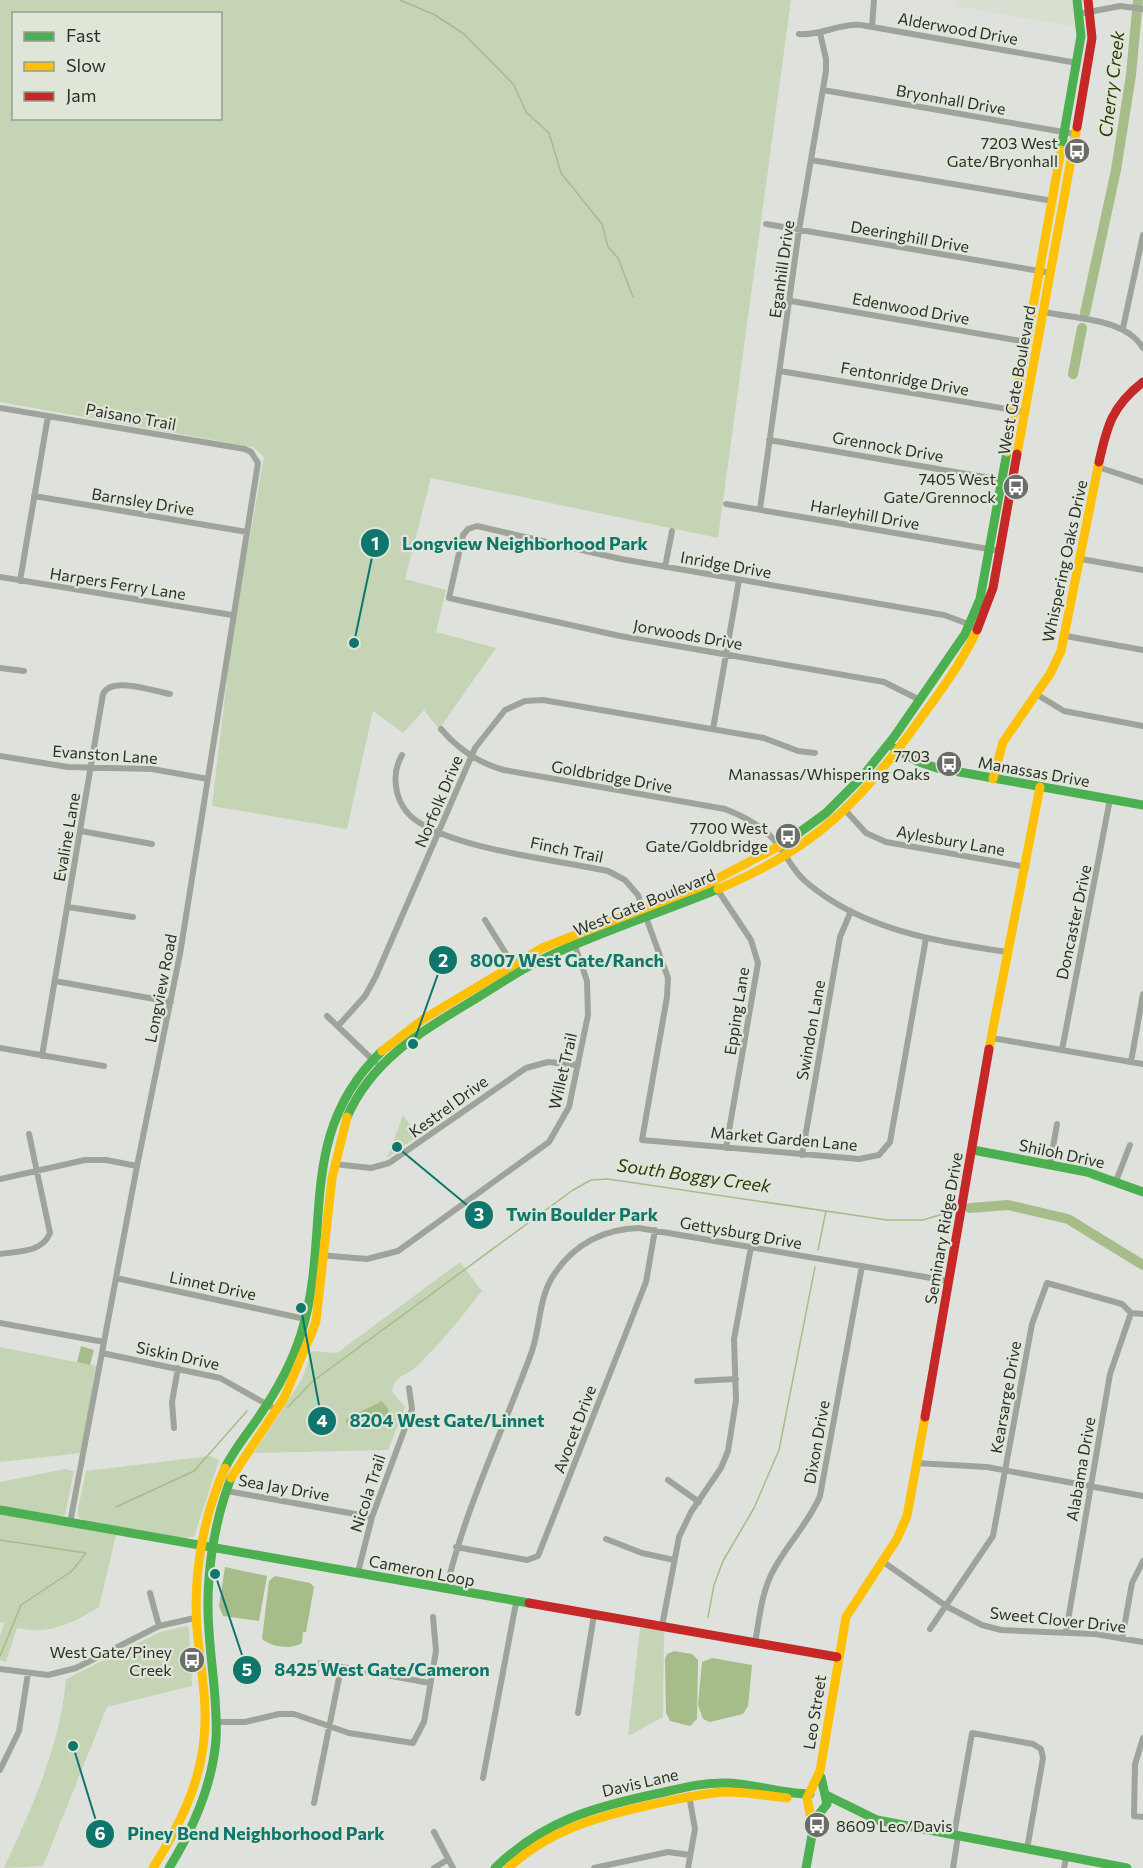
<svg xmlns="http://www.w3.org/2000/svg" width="1143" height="1868" font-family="Commissioner,sans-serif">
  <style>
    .built { fill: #d8dfd0 }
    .green { fill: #c5d4b4; fill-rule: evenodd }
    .water { fill: #a6bc89 }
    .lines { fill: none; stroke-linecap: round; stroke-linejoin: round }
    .stream { stroke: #a6bc89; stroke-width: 1.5 }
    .river { stroke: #a6bc89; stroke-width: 10 }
    .street { stroke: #9fa49b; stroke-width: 6 }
    .fast { stroke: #4caf50; stroke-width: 9 }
    .slow { stroke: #ffc107; stroke-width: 9 }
    .jam { stroke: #c62828; stroke-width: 9 }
    .labels { text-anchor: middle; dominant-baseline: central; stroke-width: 4.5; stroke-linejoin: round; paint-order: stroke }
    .street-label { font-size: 16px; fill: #2d2f2a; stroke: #dfe6d8 }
    .poi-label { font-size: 16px; fill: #2d2f2a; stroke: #dfe6d8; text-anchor: end }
    .water-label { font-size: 18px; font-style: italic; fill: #293c07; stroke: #dfe6d8 }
    .leader { fill: none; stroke: #0f766e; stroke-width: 2 }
    .callout-dot { fill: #0f766e; stroke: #dfe6d8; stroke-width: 2 }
    .mark-label { font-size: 18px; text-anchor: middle; font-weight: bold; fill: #fff }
    .callout-label { font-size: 18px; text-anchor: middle; font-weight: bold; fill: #0f766e; stroke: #dfe6d8; stroke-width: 4.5; stroke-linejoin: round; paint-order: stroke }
  </style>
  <rect width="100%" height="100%" fill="#dfe2dc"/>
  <path class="built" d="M957,0h115l3,27 -119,-21z"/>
  <path class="green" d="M0,0h791l-73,538 -287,-60 -26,101 41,11 -10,42 60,16 -57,81 -15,-19 -21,23 -30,-22 -26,118 -135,-23 20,-169 32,-180 -11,-10 -253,-45zM14,14h206v104h-206z
    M403,1115l15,21 -31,22z
    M460,1262l22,29c-21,27 -41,52 -66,76 -11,10 -21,7 -24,25l13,15 -17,43 -134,3 48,-74 10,-28 25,2z
    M0,1347l96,19 -15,87 -81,9z
    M210,1456l9,4 -25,77 -15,1 -95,-17 -5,-4 -1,-8 8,-38z
    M65,1469l9,2 -9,44 -6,1 -59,-10v-24z
    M0,1514l116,21 -17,72c-27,17 -50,28 -82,21l-11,34 -6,-2v-24l4,-13 -4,-1z
    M187,1626l2,3 3,57 -85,21 -64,159 -39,2c28,-61 56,-121 62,-189l94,-47z
    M640,1628l24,2 -1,87 -35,19z"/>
  <path class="water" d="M81,1346l13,4 -4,15 -13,-3z
    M382,1401l7,9 -6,12 -37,1v-4z
    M225,1567l42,9 -8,45 -36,-5 -4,-10z
    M275,1576l35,7 4,4 -8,45h-3l-1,11c-12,7 -30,4 -40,-4l7,-58z
    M674,1651l18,3 6,6 -1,59 -7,7 -20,-5 -4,-8 -1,-54 2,-5z
    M712,1658l40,7 -4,41 -5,8 -33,8 -7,-3 -5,-14 4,-43z"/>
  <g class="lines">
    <path class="stream" d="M400,0l35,15 29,19 50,51 12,27 23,21 12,40 41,51 6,23 10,11 15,39
      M818,1250l8,-39
      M288,1407l25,-26 260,-191 18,-10 17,-1 279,41h36l30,-9
      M116,1507l78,-36 53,-60
      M0,1540l86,13 -14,18 -51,34 -21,51
      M708,1617l6,-32 9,-24 31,-53 25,-58 36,-183"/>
    <path class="river" d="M1085,313l31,-143 15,-95 7,-75
      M1073,374l9,-46
      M970,1208l38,-3 60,14 75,46"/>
    <path class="street" d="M1079,14l41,-8 23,3
      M872,27l2,-27
      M799,34c22,2 40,-11 62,-9l216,38
      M823,90l252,44
      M811,160l242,41
      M766,224l285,49
      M791,301l236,41
      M1044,312c31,7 81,6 99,36
      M1123,328l20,-93
      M780,371l245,41
      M0,408l245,41 6,3 7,11 -78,491 -43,212 -67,357
      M769,440l233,40
      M1098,467l45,15
      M34,496l213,36
      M726,504l274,47
      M760,509l39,-279 27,-159v-12l-6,-26
      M1081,559l62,11
      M665,567l7,-36
      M0,577l232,38
      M20,581l28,-165
      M1066,636l77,14
      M0,668l24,3
      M1036,694l28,17 79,15
      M920,700l-36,-18 -264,-46 -171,-38 14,-63 5,-6 9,-3 144,33 323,56 27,10
      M441,729c17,20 37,34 63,41l221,39c18,7 37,16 50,32 11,13 17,29 30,40 56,49 131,60 202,71
      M713,729l26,-149
      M402,755c-13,23 -6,54 18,68 43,27 136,37 188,48l17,9 13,15 30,83 -1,19 -25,143 217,19 20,-4 11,-13 36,-204
      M0,756l68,11 84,2 56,10
      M846,811l20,22 20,9 140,25
      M81,831l71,13
      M717,889l34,51 7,23 -32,185
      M68,907l65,10
      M485,920l33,53
      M55,981l116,21
      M327,1016l48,46
      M338,1026l27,-30 11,-20 99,-228 30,-38 20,-9 18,-1 221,38 34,13 17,2
      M992,1038l151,26
      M0,1048l104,18
      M1062,1050l48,-251
      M42,1056l61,-362c8,-18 51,-3 67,0
      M1131,1062l12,-68
      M802,1155l38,-218 11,-26
      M334,1164l37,4 18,-5 137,-95 22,-6 30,3
      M1050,1164l7,-40
      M0,1179l85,-19h21l31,6
      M1116,1181l14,-36
      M0,1254c18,-3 42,-1 50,-21l-21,-99
      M319,1255l48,4 31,-8 151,-109 20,-35 19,-92 -1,-34 -12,-35
      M116,1278l189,41
      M0,1323l104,19
      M102,1353l118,25 57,32
      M697,1381l39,-2
      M174,1428l-2,-26 6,-34
      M916,1463l71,4 156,29
      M668,1480l31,22
      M227,1491l145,26
      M606,1539l36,14 32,7
      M456,1547l71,13 11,-4 108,-274 9,-52
      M882,1561l64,45 36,19 19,5 94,4 48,8
      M358,1572l14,-55 40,-108 -3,-21
      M446,1590c19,-82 57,-159 86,-239 9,-26 6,-54 23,-78 20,-29 49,-44 84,-45l310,53
      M150,1593l9,33
      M662,1626l17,-89 12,-25 30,-44 7,-17 8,-51 -2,-61 17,-92
      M930,1629l63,-93 39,-212 15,-41 75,21 9,9 12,1
      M1066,1632l44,-258 21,-61
      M1122,1639l10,-56 11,-22
      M755,1643c4,-22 6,-47 16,-68 13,-28 37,-50 49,-79l42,-230
      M320,1663l110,20
      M0,1669l48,6 28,-7 83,-42 36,-8
      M578,1713l16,-98
      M217,1722h28l34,-8h15l55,19 64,10 11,-21 12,-71 -3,-34
      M1143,1738l-8,26 -1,52 9,1
      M0,1770l19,-39 9,-58
      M483,1778l33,-175
      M314,1803l27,-135
      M434,1832l19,36
      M954,1835l18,-102 61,11 8,5 2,9 -16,91
      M434,1868l13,-8
      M594,1868l74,-16 22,3
      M688,1868l7,-39 -6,-34
      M953,1868l5,-32
      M1064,1868l2,-10"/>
    <path class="fast" d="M1061,150l20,-114 -4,-36
      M894,748l25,14 18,6 206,37
      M785,843l41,-30 36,-36 32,-40 71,-103 15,-35 27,-147
      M347,1117c24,-55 71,-84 120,-113 27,-16 53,-35 82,-48 55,-26 113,-44 169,-67
      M973,1150l114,22 56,20
      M225,1468c9,-19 23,-35 35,-53 17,-25 32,-52 41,-81 32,-101 -7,-199 81,-283
      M0,1510l529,93
      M826,1795l51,25 250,48
      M169,1868c24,-39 43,-81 47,-128 2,-37 -5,-73 -7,-109 -4,-51 4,-106 22,-153
      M495,1868c50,-48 99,-61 165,-75 22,-5 45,-11 68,-10 28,1 54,11 82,11
      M806,1868l9,-49 12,-15 -6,-27"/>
    <path class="slow" d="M1007,452l54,-302
      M1017,454l60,-327
      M993,779l10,-37 47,-68 11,-23 38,-189
      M718,889c97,-40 146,-90 205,-174 20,-27 40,-55 54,-85
      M989,1049l51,-262
      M382,1051l43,-33 117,-70 165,-64 78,-41
      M231,1478l53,-80 28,-66 4,-11 16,-143 15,-61
      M813,1829l-6,-31 13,-27 26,-154 51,-78 10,-23 18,-99
      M153,1868c25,-40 47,-82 51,-130 4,-36 -4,-73 -7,-109 -4,-53 6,-113 28,-161
      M508,1868c41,-38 88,-51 142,-63 25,-5 50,-12 77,-13 20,0 40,4 60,6"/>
    <path class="jam" d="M1077,127l15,-89 -4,-38
      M1099,462c8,-36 13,-56 44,-80
      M977,630l16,-42 24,-134
      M925,1417l64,-368
      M529,1603l308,54"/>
  </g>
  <defs>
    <g id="bus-disc" transform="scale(1.35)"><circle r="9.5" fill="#6b6e68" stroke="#dfe6d8"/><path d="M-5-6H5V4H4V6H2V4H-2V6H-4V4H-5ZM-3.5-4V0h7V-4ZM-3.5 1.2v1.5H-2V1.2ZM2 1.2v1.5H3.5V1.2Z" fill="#fff"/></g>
  </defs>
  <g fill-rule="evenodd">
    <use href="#bus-disc" x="1077" y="151"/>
    <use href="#bus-disc" x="1016" y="487"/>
    <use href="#bus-disc" x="949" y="764"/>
    <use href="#bus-disc" x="788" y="836"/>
    <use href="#bus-disc" x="192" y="1660"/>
    <use href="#bus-disc" x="817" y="1825"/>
  </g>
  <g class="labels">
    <g class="street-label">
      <text transform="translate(958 28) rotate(10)">Alderwood Drive</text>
      <text transform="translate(951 99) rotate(10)">Bryonhall Drive</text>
      <text transform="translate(910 236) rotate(10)">Deeringhill Drive</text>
      <text transform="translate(781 269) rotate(-82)">Eganhill Drive</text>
      <text transform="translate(911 308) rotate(10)">Edenwood Drive</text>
      <text transform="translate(905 378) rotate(10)">Fentonridge Drive</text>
      <text transform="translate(1016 380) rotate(-80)">West Gate Boulevard</text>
      <text transform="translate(131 416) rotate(10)">Paisano Trail</text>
      <text transform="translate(888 446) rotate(10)">Grennock Drive</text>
      <text transform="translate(143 501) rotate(9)">Barnsley Drive</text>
      <text transform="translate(865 514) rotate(10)">Harleyhill Drive</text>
      <text transform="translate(1064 561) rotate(-78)">Whispering Oaks Drive</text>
      <text transform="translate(726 564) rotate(10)">Inridge Drive</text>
      <text transform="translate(118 583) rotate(9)">Harpers Ferry Lane</text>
      <text transform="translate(688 634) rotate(10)">Jorwoods Drive</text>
      <text transform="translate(105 754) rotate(4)">Evanston Lane</text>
      <text transform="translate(1034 771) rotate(10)">Manassas Drive</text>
      <text transform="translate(612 776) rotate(10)">Goldbridge Drive</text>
      <text transform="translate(438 801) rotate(-67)">Norfolk Drive</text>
      <text transform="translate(66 837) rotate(-80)">Evaline Lane</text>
      <text transform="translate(951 840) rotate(10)">Aylesbury Lane</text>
      <text transform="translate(567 849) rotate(12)">Finch Trail</text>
      <text transform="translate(644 902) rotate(-22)">West Gate Boulevard</text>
      <text transform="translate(1073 922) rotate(-78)">Doncaster Drive</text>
      <text transform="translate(160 988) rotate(-79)">Longview Road</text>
      <text transform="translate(736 1011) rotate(-81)">Epping Lane</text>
      <text transform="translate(810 1030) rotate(-80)">Swindon Lane</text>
      <text transform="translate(562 1071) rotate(-77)">Willet Trail</text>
      <text transform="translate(448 1106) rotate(-36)">Kestrel Drive</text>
      <text transform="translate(784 1138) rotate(5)">Market Garden Lane</text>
      <text transform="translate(1062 1153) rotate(12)">Shiloh Drive</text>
      <text transform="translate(943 1228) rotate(-80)">Seminary Ridge Drive</text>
      <text transform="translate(741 1232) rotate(10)">Gettysburg Drive</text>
      <text transform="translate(213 1285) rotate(12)">Linnet Drive</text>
      <text transform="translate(178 1355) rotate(12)">Siskin Drive</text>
      <text transform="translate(1005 1397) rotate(-80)">Kearsarge Drive</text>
      <text transform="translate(574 1429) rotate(-69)">Avocet Drive</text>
      <text transform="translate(816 1442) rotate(-80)">Dixon Drive</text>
      <text transform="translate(1080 1469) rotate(-80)">Alabama Drive</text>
      <text transform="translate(284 1487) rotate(10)">Sea Jay Drive</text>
      <text transform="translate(367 1493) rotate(-72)">Nicola Trail</text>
      <text transform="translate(422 1570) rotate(11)">Cameron Loop</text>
      <text transform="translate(1058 1619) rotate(6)">Sweet Clover Drive</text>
      <text transform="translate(814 1712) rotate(-81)">Leo Street</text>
      <text transform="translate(640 1782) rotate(-13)">Davis Lane</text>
    </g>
    <g class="poi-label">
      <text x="1058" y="142">7203 West<tspan x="1058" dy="18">Gate/Bryonhall</tspan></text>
      <text x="996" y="478">7405 West<tspan x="996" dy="18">Gate/Grennock</tspan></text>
      <text x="930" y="755">7703<tspan x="930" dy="18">Manassas/Whispering Oaks</tspan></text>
      <text x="768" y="827">7700 West<tspan x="768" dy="18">Gate/Goldbridge</tspan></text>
      <text x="172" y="1651">West Gate/Piney<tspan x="172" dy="18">Creek</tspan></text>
      <text x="836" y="1825" text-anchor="start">8609 Leo/Davis</text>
    </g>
    <g class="water-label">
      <text transform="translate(1111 84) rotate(-83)">Cherry Creek</text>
      <text transform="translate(694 1175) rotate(8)">South Boggy Creek</text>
    </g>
  </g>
  <path class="leader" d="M354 643L375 543M413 1044L443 960M397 1147L479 1215M301 1308L322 1421M215 1574L247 1670M73 1746L100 1834"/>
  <g class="callout-dot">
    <circle cx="354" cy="643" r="6"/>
    <circle cx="413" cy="1044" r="6"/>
    <circle cx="397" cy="1147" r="6"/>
    <circle cx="301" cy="1308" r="6"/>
    <circle cx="215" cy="1574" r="6"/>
    <circle cx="73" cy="1746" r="6"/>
    <circle cx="375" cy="543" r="15"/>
    <circle cx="443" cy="960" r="15"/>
    <circle cx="479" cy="1215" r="15"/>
    <circle cx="322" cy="1421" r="15"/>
    <circle cx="247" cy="1670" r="15"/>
    <circle cx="100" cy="1834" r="15"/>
  </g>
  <g class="mark-label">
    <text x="375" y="550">1</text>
    <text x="443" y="967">2</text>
    <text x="479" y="1221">3</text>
    <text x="322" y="1427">4</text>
    <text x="247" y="1676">5</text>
    <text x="100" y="1840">6</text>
  </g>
  <g class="callout-label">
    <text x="525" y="550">Longview Neighborhood Park</text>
    <text x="567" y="967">8007 West Gate/Ranch</text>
    <text x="582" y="1221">Twin Boulder Park</text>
    <text x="447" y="1427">8204 West Gate/Linnet</text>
    <text x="382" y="1676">8425 West Gate/Cameron</text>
    <text x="256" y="1840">Piney Bend Neighborhood Park</text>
  </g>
  <rect x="12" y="12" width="210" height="108" fill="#dfe6d8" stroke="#989d92" stroke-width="1.5"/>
  <rect x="24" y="32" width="30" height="9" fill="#4caf50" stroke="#989d92" stroke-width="1.5"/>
  <text x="66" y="42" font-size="18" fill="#2d2f2a">Fast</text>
  <rect x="24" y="62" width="30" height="9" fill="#ffc107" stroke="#989d92" stroke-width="1.5"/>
  <text x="66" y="72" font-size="18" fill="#2d2f2a">Slow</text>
  <rect x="24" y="92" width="30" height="9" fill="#c62828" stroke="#989d92" stroke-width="1.5"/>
  <text x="66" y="102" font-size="18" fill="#2d2f2a">Jam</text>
</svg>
